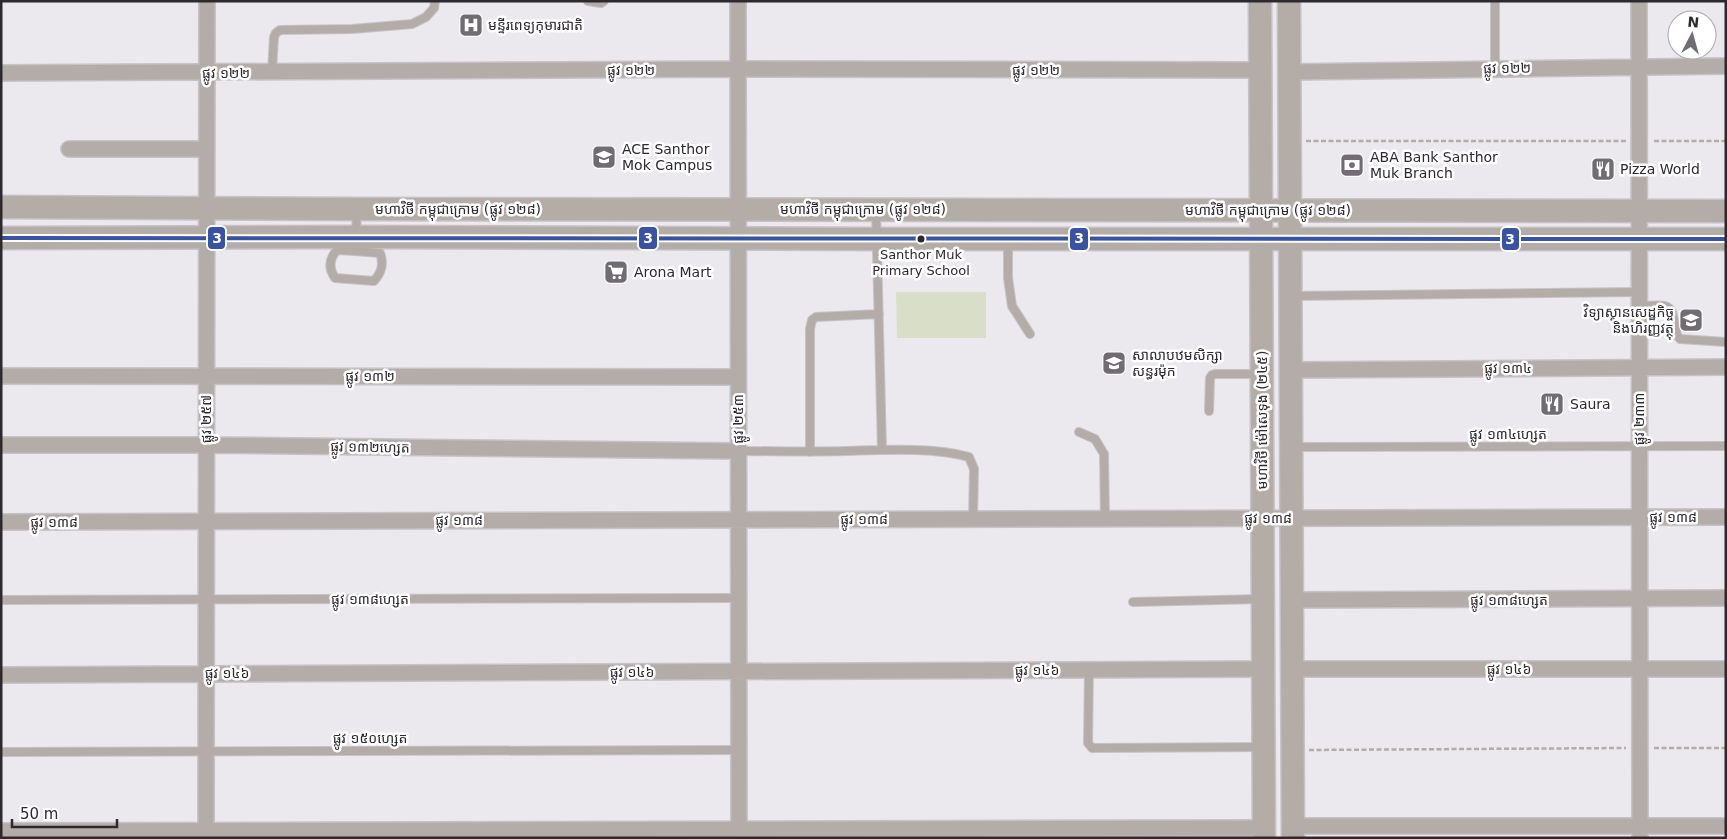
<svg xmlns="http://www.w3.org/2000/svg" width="1727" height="839" font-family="'DejaVu Sans','Noto Sans Khmer',sans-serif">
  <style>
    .green { fill: #d8dec8 }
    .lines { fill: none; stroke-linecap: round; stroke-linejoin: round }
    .lane-casing { stroke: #c5c3c7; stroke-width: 10 }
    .street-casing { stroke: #c5c3c7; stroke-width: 18 }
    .secondary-casing { stroke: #c5c3c7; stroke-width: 25 }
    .path { stroke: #b2aca9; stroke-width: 2.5; stroke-dasharray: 5 2.5; stroke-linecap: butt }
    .lane { stroke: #b4aca8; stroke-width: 8 }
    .street { stroke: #b4aca8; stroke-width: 15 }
    .secondary { stroke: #b3aca7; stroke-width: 22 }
    .bus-1-casing { stroke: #fff; stroke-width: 8 }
    .bus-1 { stroke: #3853a4; stroke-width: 4 }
    .bus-dot { fill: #2d2a2f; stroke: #fff; stroke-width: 2 }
    .labels { text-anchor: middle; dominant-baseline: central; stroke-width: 5; stroke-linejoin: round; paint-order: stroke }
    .bus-label { font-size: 13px; fill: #2d2a2f; stroke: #fff }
    .poi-label { font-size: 14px; fill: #2d2a2f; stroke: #fff; text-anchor: start }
    .street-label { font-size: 14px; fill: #2d2a2f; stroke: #fff }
    .line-badge { stroke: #fff; stroke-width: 2 }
    .badge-label { font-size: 14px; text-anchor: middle; font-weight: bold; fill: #fff }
  </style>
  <rect width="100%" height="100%" fill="#ebe8ee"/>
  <path class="green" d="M896,292h90v46h-89z"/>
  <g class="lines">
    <g class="lane-casing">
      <path id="lane" d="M588,1l13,2 3,-2
        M1495,69v-68
        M272,72l2,-35 2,-4 4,-3 72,-1 60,-5 14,-7 8,-9 1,-7
        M876,211l6,239
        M1008,242v36l4,28 18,28
        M355,251l25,2c4,11 2,19 -6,28l-39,-3c-7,-10 -6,-19 2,-28l18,1 2,-40
        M1293,296l347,-4
        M1640,306c8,0 18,-1 25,0 13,3 6,25 15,33l46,3
        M1209,411l1,-33 2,-3 3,-1h45
        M1079,432l16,7 9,15 1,64
        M1293,447l433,-1
        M738,451c36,0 72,1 108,0 37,-1 88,-4 123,6l5,12 -1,50
        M810,452v-123l2,-9 4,-3 63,-3
        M1,600l737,-2
        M1133,602l128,-3
        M1089,670l-1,73 4,5 170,-1
        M1,752l738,-2"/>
    </g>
    <g class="street-casing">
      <path id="street" d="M738,1l1,837
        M1639,1l1,837
        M1289,72l437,-6
        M1,73l737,-4 522,1
        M69,149h138
        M1291,370l435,-3
        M1,376l737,1
        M1,445h205l532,6
        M1,522l1725,-5
        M1292,600l434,-2
        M1292,669h434
        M1,675l1262,-6
        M1293,826h433
        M1,831l1263,-3
        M206,838l1,-837"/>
    </g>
    <g class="secondary-casing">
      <path id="secondary" d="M1260,1l4,837
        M1289,1l4,837
        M1,207l356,2 1369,2
        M1,238l355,-1 521,2h849"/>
    </g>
    <path class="path" d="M1306,141h320
      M1654,141h72
      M1654,748h72
      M1309,750l317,-2"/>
    <use href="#lane" class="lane"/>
    <use href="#street" class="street"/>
    <use href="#secondary" class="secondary"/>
    <g class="bus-1-casing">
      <path id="bus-1" d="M1,238l1725,1"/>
    </g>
    <use href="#bus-1" class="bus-1"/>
  </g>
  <defs>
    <g id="hospital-square" transform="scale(1.25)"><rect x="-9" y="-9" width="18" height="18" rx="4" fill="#706c72" stroke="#fff"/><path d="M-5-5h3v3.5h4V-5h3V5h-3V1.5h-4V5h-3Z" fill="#fff"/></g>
    <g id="school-square" transform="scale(1.25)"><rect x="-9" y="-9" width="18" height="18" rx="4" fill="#706c72" stroke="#fff"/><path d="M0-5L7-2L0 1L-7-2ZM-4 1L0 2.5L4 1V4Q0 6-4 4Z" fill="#fff"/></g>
    <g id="bank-square" transform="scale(1.25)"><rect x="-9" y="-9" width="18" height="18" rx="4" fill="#706c72" stroke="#fff"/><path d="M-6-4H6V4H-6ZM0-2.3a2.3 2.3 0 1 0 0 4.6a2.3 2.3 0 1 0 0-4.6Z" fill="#fff"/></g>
    <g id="restaurant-square" transform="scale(1.25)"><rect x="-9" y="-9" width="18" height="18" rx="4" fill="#706c72" stroke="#fff"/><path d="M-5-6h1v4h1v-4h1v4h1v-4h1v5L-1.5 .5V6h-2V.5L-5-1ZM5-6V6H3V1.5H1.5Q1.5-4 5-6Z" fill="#fff"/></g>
    <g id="supermarket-square" transform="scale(1.25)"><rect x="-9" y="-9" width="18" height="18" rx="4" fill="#706c72" stroke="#fff"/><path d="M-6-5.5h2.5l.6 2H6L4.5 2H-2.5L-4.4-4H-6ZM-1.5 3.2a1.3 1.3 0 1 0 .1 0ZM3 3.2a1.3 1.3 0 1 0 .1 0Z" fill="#fff"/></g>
    <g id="university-square" transform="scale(1.25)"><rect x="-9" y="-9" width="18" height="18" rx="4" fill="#706c72" stroke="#fff"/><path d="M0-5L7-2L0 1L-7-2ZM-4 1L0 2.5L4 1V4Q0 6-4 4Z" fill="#fff"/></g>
  </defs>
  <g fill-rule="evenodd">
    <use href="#hospital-square" x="471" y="25"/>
    <use href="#school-square" x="604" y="157"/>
    <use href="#bank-square" x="1352" y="165"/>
    <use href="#restaurant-square" x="1603" y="169"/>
    <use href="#supermarket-square" x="616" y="272"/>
    <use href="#university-square" x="1691" y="320"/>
    <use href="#school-square" x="1114" y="363"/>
    <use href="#restaurant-square" x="1552" y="404"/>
  </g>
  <circle class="bus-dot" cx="921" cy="239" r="4.5"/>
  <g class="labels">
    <g class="bus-label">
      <text x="921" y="254">Santhor Muk<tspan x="921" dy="16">Primary School</tspan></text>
    </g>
    <g class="poi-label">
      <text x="488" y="25">មន្ទីរពេទ្យកុមារជាតិ</text>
      <text x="622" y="149">ACE Santhor<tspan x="622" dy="16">Mok Campus</tspan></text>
      <text x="1370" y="157">ABA Bank Santhor<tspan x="1370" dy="16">Muk Branch</tspan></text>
      <text x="1620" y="169">Pizza World</text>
      <text x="634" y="272">Arona Mart</text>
      <text x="1674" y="312" text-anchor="end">វិទ្យាស្ថានសេដ្ឋកិច្ច<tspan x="1674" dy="16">និងហិរញ្ញវត្ថុ</tspan></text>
      <text x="1132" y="355">សាលាបឋមសិក្សា<tspan x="1132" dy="16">សន្ធរម៉ុក</tspan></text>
      <text x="1570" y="404">Saura</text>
    </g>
    <g class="street-label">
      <text transform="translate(1507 68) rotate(-1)">ផ្លូវ ១២២</text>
      <text x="631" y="70">ផ្លូវ ១២២</text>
      <text x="1036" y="70">ផ្លូវ ១២២</text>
      <text x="226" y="73">ផ្លូវ ១២២</text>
      <text x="458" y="209">មហាវិថី កម្ពុជាក្រោម (ផ្លូវ ១២៨)</text>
      <text x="863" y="209">មហាវិថី កម្ពុជាក្រោម (ផ្លូវ ១២៨)</text>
      <text x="1268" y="210">មហាវិថី កម្ពុជាក្រោម (ផ្លូវ ១២៨)</text>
      <text x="1508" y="368">ផ្លូវ ១៣៤</text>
      <text x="370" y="376">ផ្លូវ ១៣២</text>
      <text transform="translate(206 419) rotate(-90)">ផ្លូវ ២៥៧</text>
      <text transform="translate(738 419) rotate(-90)">ផ្លូវ ២៥៣</text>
      <text transform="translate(1639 419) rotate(-90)">ផ្លូវ ២៣៣</text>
      <text transform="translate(1262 420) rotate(-90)">មហាវិថី ម៉ៅសេទុង (២៤៥)</text>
      <text x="1508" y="434">ផ្លូវ ១៣៤ហ្សេត</text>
      <text transform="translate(370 447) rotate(1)">ផ្លូវ ១៣២ហ្សេត</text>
      <text x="1673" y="517">ផ្លូវ ១៣៨</text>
      <text x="1268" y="518">ផ្លូវ ១៣៨</text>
      <text x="864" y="519">ផ្លូវ ១៣៨</text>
      <text x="459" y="520">ផ្លូវ ១៣៨</text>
      <text x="54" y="522">ផ្លូវ ១៣៨</text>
      <text x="370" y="599">ផ្លូវ ១៣៨ហ្សេត</text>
      <text x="1509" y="600">ផ្លូវ ១៣៨ហ្សេត</text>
      <text x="1509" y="669">ផ្លូវ ១៤៦</text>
      <text x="1037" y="670">ផ្លូវ ១៤៦</text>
      <text x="632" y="672">ផ្លូវ ១៤៦</text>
      <text x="227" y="673">ផ្លូវ ១៤៦</text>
      <text x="370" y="738">ផ្លូវ ១៥០ហ្សេត</text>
    </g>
  </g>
  <g class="line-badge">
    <rect x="207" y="226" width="19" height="24" rx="5" fill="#3853a4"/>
    <rect x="638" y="226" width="20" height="24" rx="5" fill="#3853a4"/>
    <rect x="1069" y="227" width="20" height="24" rx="5" fill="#3853a4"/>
    <rect x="1501" y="227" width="19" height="24" rx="5" fill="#3853a4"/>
  </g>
  <g class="badge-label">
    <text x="217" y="243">3</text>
    <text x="648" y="243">3</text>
    <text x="1079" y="243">3</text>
    <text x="1510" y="244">3</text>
  </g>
  <rect width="1727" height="839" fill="none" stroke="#2d2a2f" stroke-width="5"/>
  <g transform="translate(1692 35) rotate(6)"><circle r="24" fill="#ffffff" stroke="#abaaac"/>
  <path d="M0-4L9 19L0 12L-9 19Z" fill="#706c72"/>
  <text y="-8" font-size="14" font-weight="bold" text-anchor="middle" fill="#2d2a2f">N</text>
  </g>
  <path d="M12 819v8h105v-8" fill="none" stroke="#2d2a2f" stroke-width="2.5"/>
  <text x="20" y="819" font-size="15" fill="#2d2a2f" stroke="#ffffff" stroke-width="4" paint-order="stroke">50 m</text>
</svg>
